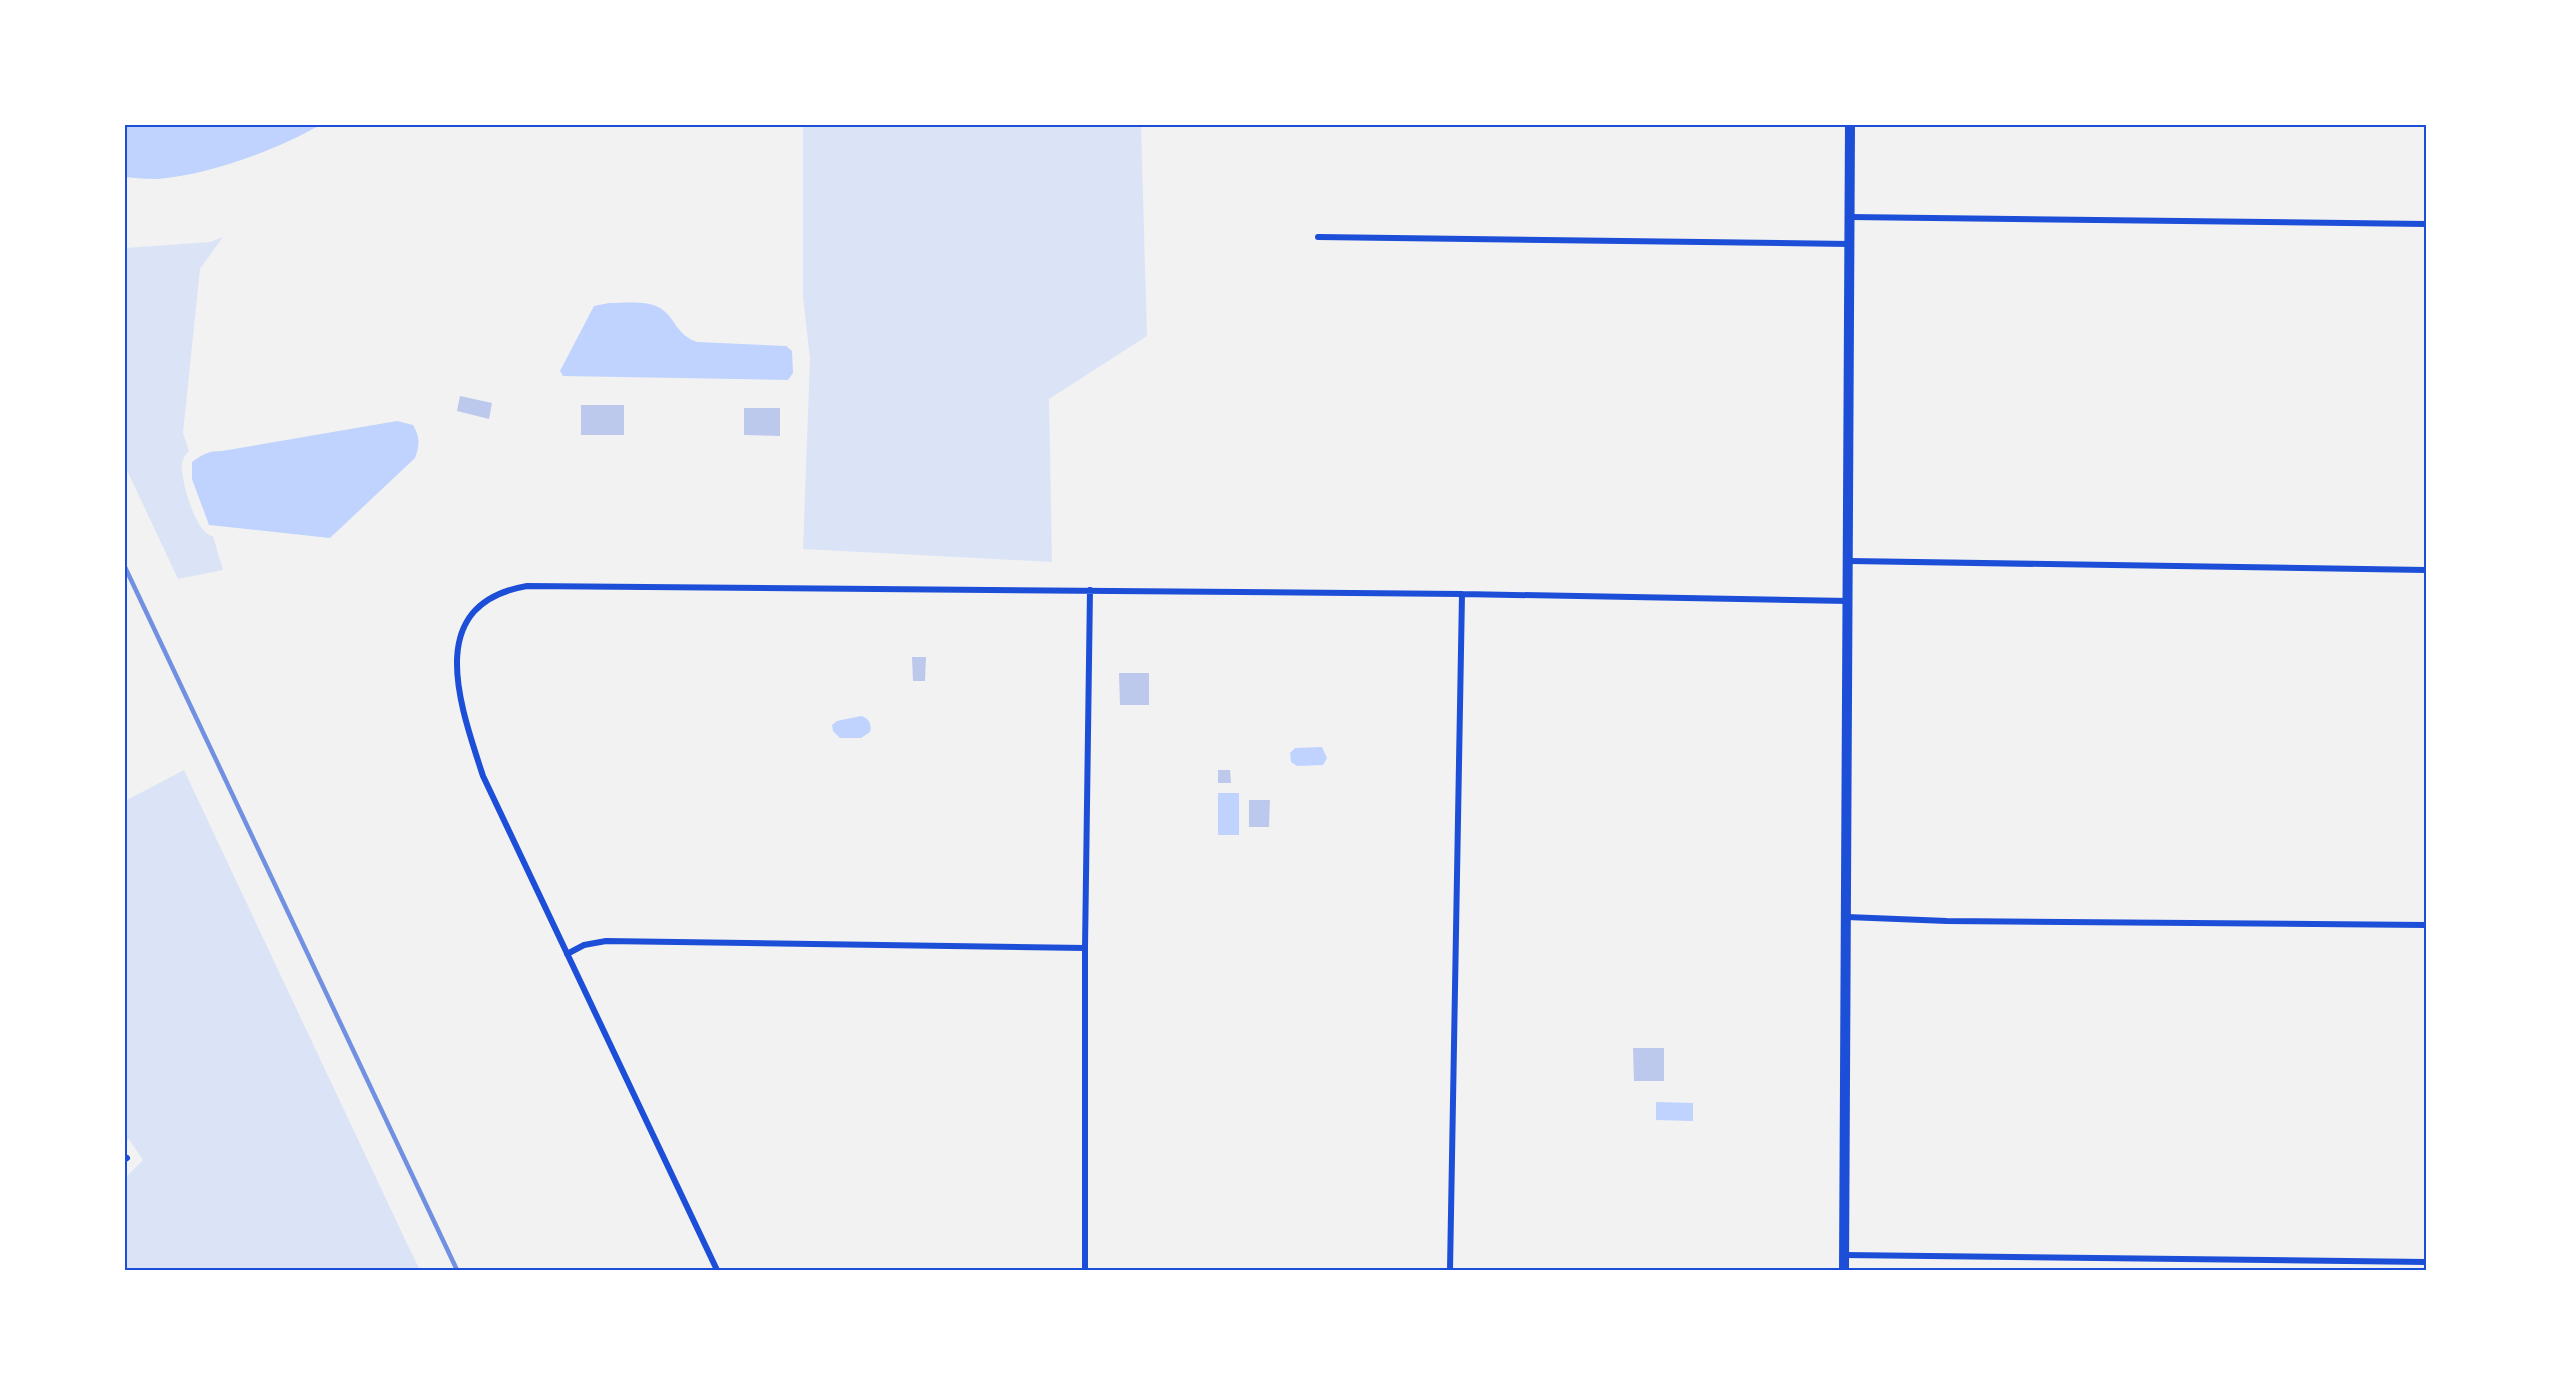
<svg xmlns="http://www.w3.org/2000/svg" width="2551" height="1395" font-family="Mulish,sans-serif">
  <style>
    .green { fill: #dbe4f7 }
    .water { fill: #bfd3fe }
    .building { fill: #bdc9ec }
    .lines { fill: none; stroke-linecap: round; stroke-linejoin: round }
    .minor { stroke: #1d4ed8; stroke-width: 6 }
    .tertiary { stroke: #1d4ed8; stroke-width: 10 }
    .rail { stroke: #7290e2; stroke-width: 4.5 }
    .neatline { fill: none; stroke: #1d4ed8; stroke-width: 2 }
  </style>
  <rect width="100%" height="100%" fill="#f2f2f2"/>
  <path class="green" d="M803,125h338l6,211 -98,63 3,163 -249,-13 7,-190 -7,-62z
    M223,237l-23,32 -17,164 6,18c-3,3 -6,7 -7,12 -2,16 14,72 31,73l10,34 -45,9 -53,-113v-218l85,-6z
    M184,770l227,482 9,18h-295v-92l18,-18 -14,-21 -4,4v-342z"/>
  <path class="water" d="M125,124h195v1c-43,25 -112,50 -163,54 -11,0 -22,-1 -32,-2z
    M609,303c15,0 38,-3 51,5 16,10 16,27 37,34l89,4 6,5 1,22 -5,7 -225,-4 -3,-5 34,-65z
    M397,421l16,4c7,12 7,19 2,33l-85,80 -121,-13 -17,-46v-17c11,-8 17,-11 30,-11z
    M861,716c8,2 11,8 9,16l-9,6h-21l-7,-7 -1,-6 5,-4z
    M1322,747l5,11 -4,7 -26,1 -6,-4 -1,-9 5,-5z
    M1218,793h21v42h-21z
    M1656,1102l37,1v18l-37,-1z"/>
  <path class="building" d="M460,396l32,7 -3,16 -32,-8z
    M581,405h43v30h-43z
    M744,408h36v28l-36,-1z
    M912,657h14l-1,24h-12z
    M1119,673h30v32h-29z
    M1218,770h12l1,13h-13z
    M1249,800h21l-1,27h-20z
    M1633,1048h31v33h-30z"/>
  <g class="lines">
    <path class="minor" d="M1850,217l576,7
      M1318,237l532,7
      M1850,561l576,9
      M1847,917l100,4 479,4
      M567,954l17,-9 22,-4 479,7
      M124,1160l3,-2
      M1844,1255l582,7
      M717,1270l-234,-494c-23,-71 -61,-172 44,-190l935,8 387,7
      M1085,1270v-322l5,-358
      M1450,1270l12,-676"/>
    <path class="tertiary" d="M1844,1270l6,-1146"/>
    <path class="rail" d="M124,565l333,705"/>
  </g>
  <rect width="2551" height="1395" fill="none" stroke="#ffffff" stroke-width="252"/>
  <rect x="126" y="126" width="2299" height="1143" class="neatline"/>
</svg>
